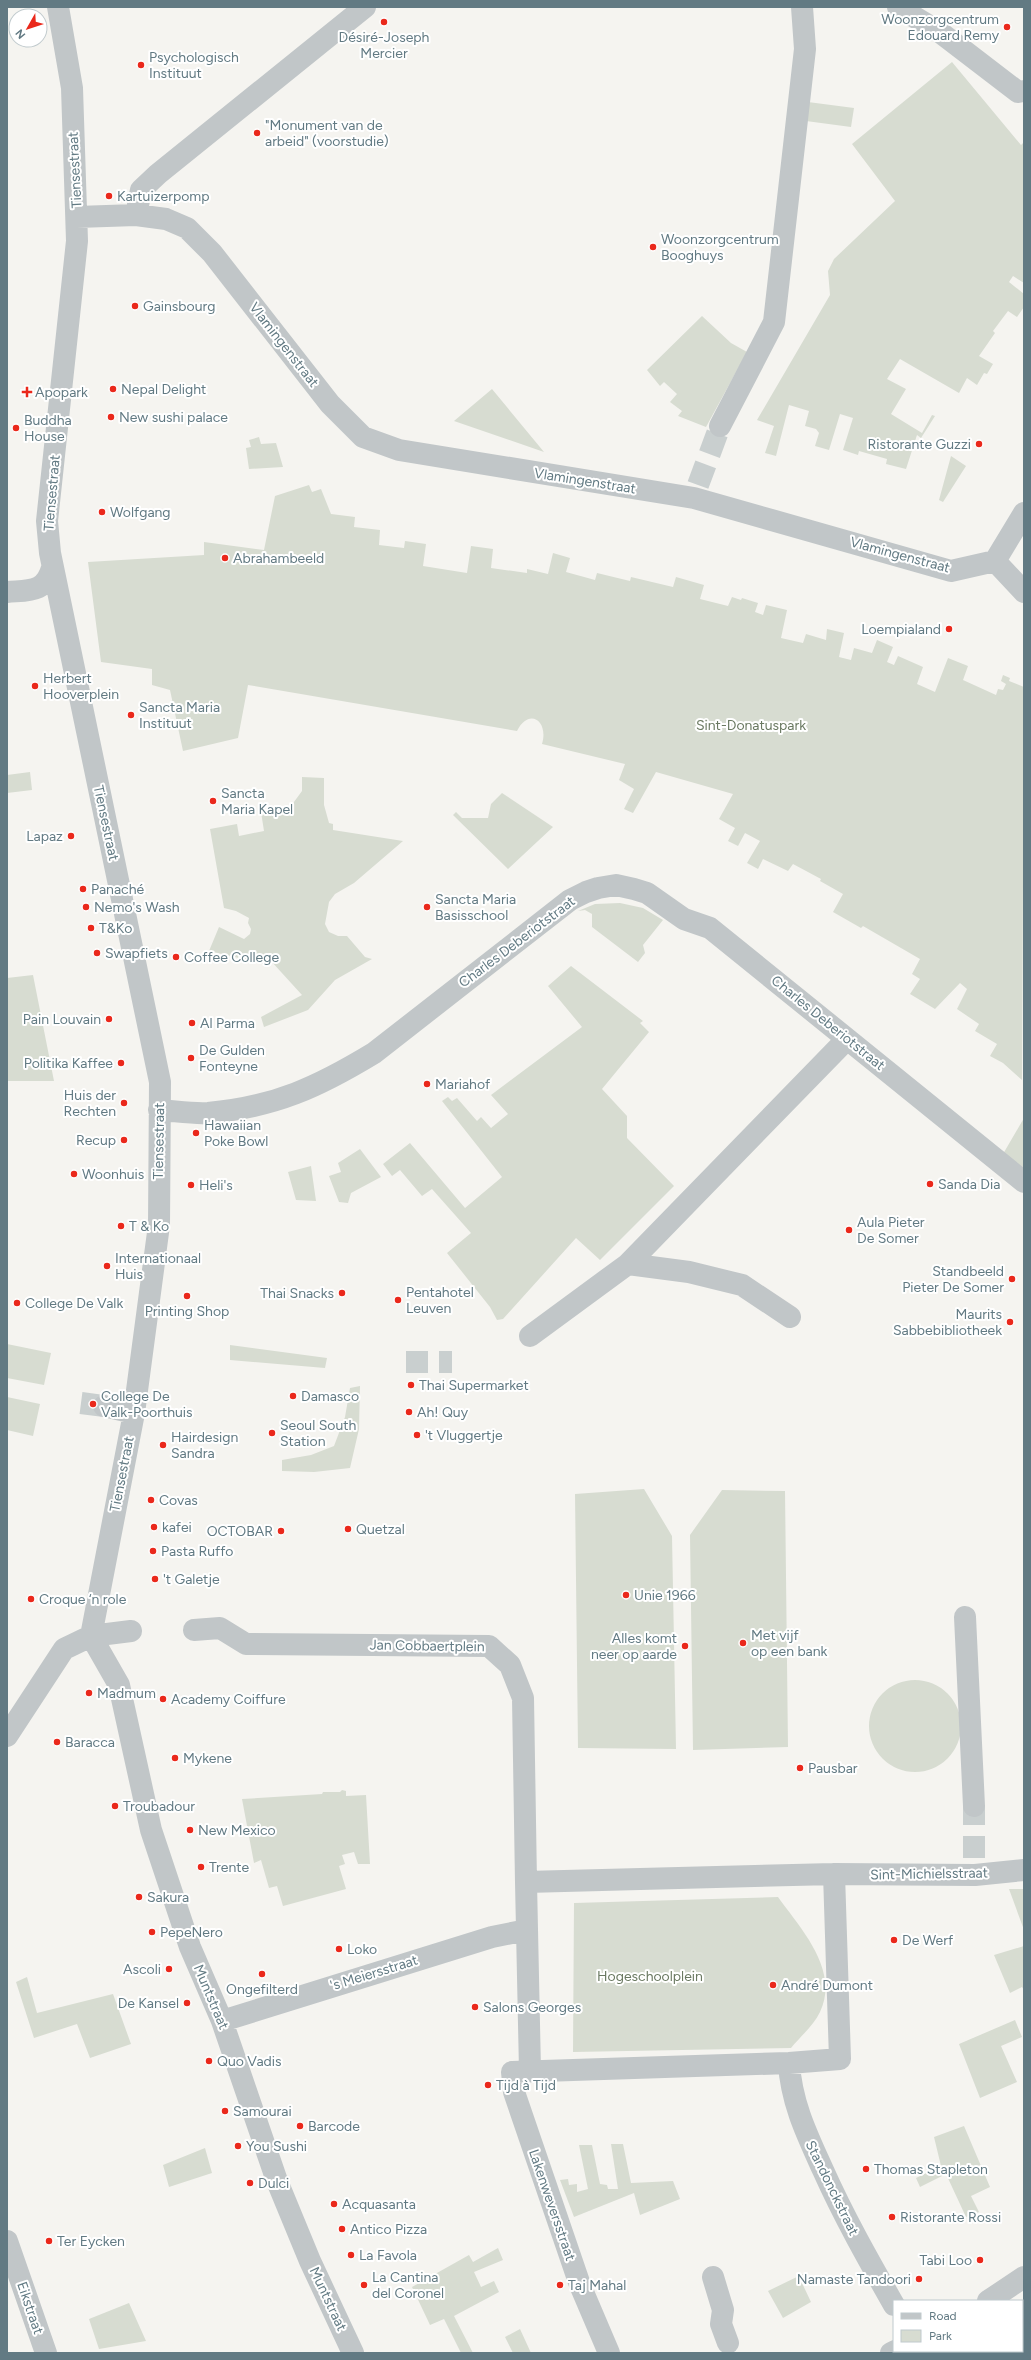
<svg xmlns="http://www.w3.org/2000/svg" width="1031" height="2360" font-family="Figtree,sans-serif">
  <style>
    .green { fill: #d7dcd1 }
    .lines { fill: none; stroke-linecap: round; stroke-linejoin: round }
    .minor-tunnel { stroke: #c9cfcf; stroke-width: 22; stroke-dasharray: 22 11; stroke-linecap: butt }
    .minor { stroke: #c1c6c8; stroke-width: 22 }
    .poi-dot { fill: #ea281b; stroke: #fff; stroke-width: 1.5 }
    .labels { text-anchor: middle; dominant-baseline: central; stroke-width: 4; stroke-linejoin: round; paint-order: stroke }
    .poi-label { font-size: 14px; fill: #627a83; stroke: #fff; text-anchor: start }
    .street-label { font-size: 14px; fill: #627a83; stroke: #fff }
    .park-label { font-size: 14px; fill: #6a7961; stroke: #fff }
  </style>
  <rect width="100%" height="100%" fill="#f5f4f0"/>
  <path class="green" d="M952,62l69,83 3,-3v141l-11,-7 -4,6 15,12v13l-7,10 -9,-6 -15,20 2,2 -16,23 14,8 -6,10 -3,-1 -7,12 -10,-7 -8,15 -59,-34 -13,20 19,10 -15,25 31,19 10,-18 3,1 -14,22 -4,-3 -11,34 -20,-5 1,-5 -28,-8 -1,4 -15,-5 10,-32 -13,-4 -11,36 -14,-4 4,-13 -3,-4 -11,-3 4,-15 -20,-6 -13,51 -11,-3 9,-27 -17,-6 73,-125 -2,-24 6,-12 61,-58 -43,-57z
    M808,102l46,6 -3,19 -45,-6z
    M702,316l29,27 16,9 -41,75 -28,-11 4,-5 -12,-9 7,-8 -13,-12 -4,4 -13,-16z
    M492,389l52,63 -90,-31z
    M259,437l2,7 15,-1 7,24 -34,2 -3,-21 5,-1 -2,-7z
    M951,456l15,10 -23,36 -4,-2z
    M309,485l3,7 9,-3 10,25 24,3 -1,10 26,3 -1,15 25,3 1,-7 21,3 -3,22 44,7 4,-27 22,3 -2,19 36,5v-4l21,5 5,-21 17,5 -4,14 29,8 2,-7 33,8 1,-4 42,10 3,-10 28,8 -4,14 28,7 4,-9 9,3 1,-2 16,5 -3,9 8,3 3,-10 21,5 -6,28 22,5 3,-9 20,6 1,-11 17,4 -5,24 12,3 3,-12 18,5 5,-13 16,7 -6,15 7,3 4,-9 25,11 -6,17 18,8 13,-34 20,8 -5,14 33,15 2,-6 5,1 3,-6 -5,-3 2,-6 7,3 -1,3 15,6 -2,393 -19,-17 -13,-7 7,-12 -22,-13 4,-7 -22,-15 10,-20 -7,-6 -25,26 -25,-15 10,-15 -8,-5 8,-15 -57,-33 -2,2 -28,-16 10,-18 -23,-13 1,-2 -28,-15 -5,7 -25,-12 -5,10 -11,-6 13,-22 -15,-8 -7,13 -10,-5 7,-13 -16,-9 14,-25 -77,-22 -23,41 -9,-4 10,-20 -15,-9 6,-16 -83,-20c7,-23 -13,-37 -25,-13l-269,-46 -10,53 -55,13 -13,-61 -18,-5v-16l-51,-7 -13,-100 116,-7v-13l60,8 11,-54z
    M30,772l2,18 -25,3v-18z
    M302,777l22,1v27l5,18 4,1v6l70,11 -49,42 -19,11 -6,8 -4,22 4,8 9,4h9l18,21 7,2 -37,21 -27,30 -44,17 -3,-10 41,-22 -31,-34 -7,3 -55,-13 10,-24 25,12 6,-5 1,-5 -3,-6 1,-5 -13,-7 -12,-3 -14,-79 27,-5 2,12 25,-5 -3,-19 30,-6 11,-15z
    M502,793l51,34 -45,42 -55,-54 3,-3 6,6h26l3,-14z
    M620,903l23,5 20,12 -20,25 2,8 -7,9 -46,-35v-13l-7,-4 -7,1 17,-7z
    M571,966l72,55 -3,2 9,9 -47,57 25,27v22l47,48 -74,74 -24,-22 -73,81 -6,1 -7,-13 -43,-54 24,-20 -39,-44 -10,7 -22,-26 -8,6 -9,-12 27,-21 55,65 37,-31 -60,-76 6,-4 4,4 5,-3 20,23 4,-4 10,11 17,-14 -17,-19 91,-68 -34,-41z
    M33,975l21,106h-47v-103z
    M1024,1118v50l-21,-14z
    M360,1149l21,28 -30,16 -3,10 -9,-1 -10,-26 12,-4 -3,-9z
    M311,1166l5,35 -20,-1 -8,-28z
    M7,1344l44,9 -7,32 -37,-7z
    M230,1345l97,13 -2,10 -95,-8z
    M360,1386l-1,43 -9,39 -36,4 -32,-1v-11l29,-5 23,-9 11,-29 5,-29z
    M7,1397l33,7 -7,32 -26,-6z
    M644,1489l28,47 4,213 -98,-1 -3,-254z
    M722,1490l63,1 3,256 -95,3 -3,-215z
    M869 1726a46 46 0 1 1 92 0a46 46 0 1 1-92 0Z
    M342,1790l4,1v5l20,-1 4,69h-12l-4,-12 -12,3 3,9 -6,2 7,23 -63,17 -6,-20 -8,2 -8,-28 -7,3 -12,-64 80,-5 1,-2h17z
    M1009,1889h15v41z
    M778,1897c23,32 62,73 42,115 -6,13 -20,25 -29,36l-218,4 1,-149z
    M1024,1946v44l-2,-3 -12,6 -16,-38z
    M27,1977l10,36 76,-19 18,50 -41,14 -13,-34 -43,14 -18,-56z
    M1015,2020l7,17 -21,9 16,36 -37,16 -21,-54z
    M964,2126l26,61 -19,9 8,16 -13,5 -20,-43 -26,13 -4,-9 25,-12 -7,-29z
    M611,2144h12l8,39 42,-2 7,18 -40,16 -6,-22 -60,24 -14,-37 8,-1 1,6 8,-1v8l11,-3 -9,-44h13l8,39 7,1 1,4h10z
    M205,2148l7,25 -43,14 -6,-22z
    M498,2248l5,12 -29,12 7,15 13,-6 5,11 -45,24 19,37h-12l-17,-34 -14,6 -18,-38 57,-32 4,7z
    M805,2273l4,7 -7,3 9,19 -28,16 -15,-27z
    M129,2303l17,38 -47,8 -10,-30z
    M520,2329l11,24h-18l-8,-16z"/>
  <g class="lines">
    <path class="minor-tunnel" d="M698,485l22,-59
      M406,1362h46
      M81,1403l23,3
      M974,1858v-52"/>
    <path class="minor" d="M58,7l14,81 5,153 -30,280 3,32 110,529 -1,143 -25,188 -43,223
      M898,7l43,26 77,59 6,-1
      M136,215l5,-25 17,-16 207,-167
      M77,217l59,-2 30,4 21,9 25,25 118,151 33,33 36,13 295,48 257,73 44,-10
      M720,426l54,-104 31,-273 -3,-42
      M995,561l29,-48
      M995,561l29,31
      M7,592c22,-2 38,1 45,-24
      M159,1110c16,1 34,4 49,3 67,-6 110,-26 166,-60l196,-153 16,-8 12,-4 18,-3 18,4 13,4 37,26 26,9 314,254
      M628,1264l61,8 53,13 48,32
      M530,1336l98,-72 219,-225
      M104,1406l30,7
      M965,1617l9,189
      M194,1630l26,-2 26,16 243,2 21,19 13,33 3,184
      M91,1636l28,49 32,145 39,117 32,74 55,160 33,80 43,92
      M7,1736l57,-87 27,-13 40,-5
      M222,2021l270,-84 35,-7
      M789,2063c2,39 18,72 34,107 21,47 46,91 71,135
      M530,2071l-4,-189 308,-8 141,1 49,-5
      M7,2241l39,112
      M713,2277l10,33 -2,14 7,19
      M988,2301l36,-24
      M609,2353l-29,-68 -66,-193 -2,-20 277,-9 51,-4 -6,-185
      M891,2353l4,-2"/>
  </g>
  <g class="poi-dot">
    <circle cx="384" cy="22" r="4"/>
    <circle cx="1007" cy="27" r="4"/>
    <circle cx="141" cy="65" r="4"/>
    <circle cx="257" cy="133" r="4"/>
    <circle cx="109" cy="196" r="4"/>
    <circle cx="653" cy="247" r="4"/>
    <circle cx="135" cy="306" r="4"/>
    <circle cx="113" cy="389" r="4"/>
    <path d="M25 386h4v4h4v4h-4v4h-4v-4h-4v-4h4z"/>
    <circle cx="111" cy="417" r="4"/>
    <circle cx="16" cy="428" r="4"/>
    <circle cx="979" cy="444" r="4"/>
    <circle cx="102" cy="512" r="4"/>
    <circle cx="225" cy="558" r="4"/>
    <circle cx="949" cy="629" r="4"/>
    <circle cx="35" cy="686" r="4"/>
    <circle cx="131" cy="715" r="4"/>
    <circle cx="213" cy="801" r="4"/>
    <circle cx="71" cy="836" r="4"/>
    <circle cx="83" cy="889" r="4"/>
    <circle cx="86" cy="907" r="4"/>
    <circle cx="427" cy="907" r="4"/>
    <circle cx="91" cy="928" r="4"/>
    <circle cx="97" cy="953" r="4"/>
    <circle cx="176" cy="957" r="4"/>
    <circle cx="109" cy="1019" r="4"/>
    <circle cx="192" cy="1023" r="4"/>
    <circle cx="191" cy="1058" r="4"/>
    <circle cx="121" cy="1063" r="4"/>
    <circle cx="427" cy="1084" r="4"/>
    <circle cx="124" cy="1103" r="4"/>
    <circle cx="196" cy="1133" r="4"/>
    <circle cx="124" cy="1140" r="4"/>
    <circle cx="74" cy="1174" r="4"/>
    <circle cx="930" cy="1184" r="4"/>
    <circle cx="191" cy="1185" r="4"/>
    <circle cx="121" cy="1226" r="4"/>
    <circle cx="849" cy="1230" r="4"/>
    <circle cx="107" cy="1266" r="4"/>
    <circle cx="1012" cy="1279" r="4"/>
    <circle cx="342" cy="1293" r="4"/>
    <circle cx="187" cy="1296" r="4"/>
    <circle cx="398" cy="1300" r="4"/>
    <circle cx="17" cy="1303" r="4"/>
    <circle cx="1010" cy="1322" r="4"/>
    <circle cx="411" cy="1385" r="4"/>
    <circle cx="293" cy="1396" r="4"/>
    <circle cx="93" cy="1404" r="4"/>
    <circle cx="409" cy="1412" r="4"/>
    <circle cx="272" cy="1433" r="4"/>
    <circle cx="417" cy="1435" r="4"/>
    <circle cx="163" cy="1445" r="4"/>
    <circle cx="151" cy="1500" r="4"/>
    <circle cx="154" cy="1527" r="4"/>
    <circle cx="348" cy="1529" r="4"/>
    <circle cx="281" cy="1531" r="4"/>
    <circle cx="153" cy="1551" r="4"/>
    <circle cx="155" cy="1579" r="4"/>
    <circle cx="626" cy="1595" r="4"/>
    <circle cx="31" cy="1599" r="4"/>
    <circle cx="743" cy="1643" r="4"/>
    <circle cx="685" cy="1646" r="4"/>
    <circle cx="89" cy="1693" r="4"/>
    <circle cx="163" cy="1699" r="4"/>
    <circle cx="57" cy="1742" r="4"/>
    <circle cx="175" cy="1758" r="4"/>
    <circle cx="800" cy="1768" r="4"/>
    <circle cx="115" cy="1806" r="4"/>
    <circle cx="190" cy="1830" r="4"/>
    <circle cx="201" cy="1867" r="4"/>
    <circle cx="139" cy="1897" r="4"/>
    <circle cx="152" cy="1932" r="4"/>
    <circle cx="894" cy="1940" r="4"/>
    <circle cx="339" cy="1949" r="4"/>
    <circle cx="169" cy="1969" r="4"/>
    <circle cx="262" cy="1974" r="4"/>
    <circle cx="773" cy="1985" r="4"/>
    <circle cx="187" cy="2003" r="4"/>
    <circle cx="475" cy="2007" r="4"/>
    <circle cx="209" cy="2061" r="4"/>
    <circle cx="488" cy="2085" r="4"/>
    <circle cx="225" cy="2111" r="4"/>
    <circle cx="300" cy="2126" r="4"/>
    <circle cx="238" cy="2146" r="4"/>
    <circle cx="866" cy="2169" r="4"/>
    <circle cx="250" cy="2183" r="4"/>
    <circle cx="334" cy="2204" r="4"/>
    <circle cx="892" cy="2217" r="4"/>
    <circle cx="342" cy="2229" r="4"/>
    <circle cx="49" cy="2241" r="4"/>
    <circle cx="351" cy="2255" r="4"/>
    <circle cx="980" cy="2260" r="4"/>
    <circle cx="919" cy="2279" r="4"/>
    <circle cx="364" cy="2285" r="4"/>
    <circle cx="560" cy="2285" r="4"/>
  </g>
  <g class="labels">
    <g class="poi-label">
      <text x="999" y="19" text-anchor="end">Woonzorgcentrum<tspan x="999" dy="16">Edouard Remy</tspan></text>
      <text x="384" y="37" text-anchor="middle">Désiré-Joseph<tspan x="384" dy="16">Mercier</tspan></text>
      <text x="149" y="57">Psychologisch<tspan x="149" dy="16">Instituut</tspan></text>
      <text x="265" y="125">"Monument van de<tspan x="265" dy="16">arbeid" (voorstudie)</tspan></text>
      <text x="117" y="196">Kartuizerpomp</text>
      <text x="661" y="239">Woonzorgcentrum<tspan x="661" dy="16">Booghuys</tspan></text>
      <text x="143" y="306">Gainsbourg</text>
      <text x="121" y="389">Nepal Delight</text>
      <text x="35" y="392">Apopark</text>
      <text x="119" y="417">New sushi palace</text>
      <text x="24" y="420">Buddha<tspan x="24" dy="16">House</tspan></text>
      <text x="971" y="444" text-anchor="end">Ristorante Guzzi</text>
      <text x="110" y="512">Wolfgang</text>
      <text x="233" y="558">Abrahambeeld</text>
      <text x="941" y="629" text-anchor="end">Loempialand</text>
      <text x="43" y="678">Herbert<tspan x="43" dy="16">Hooverplein</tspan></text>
      <text x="139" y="707">Sancta Maria<tspan x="139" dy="16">Instituut</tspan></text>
      <text x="221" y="793">Sancta<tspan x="221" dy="16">Maria Kapel</tspan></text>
      <text x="63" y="836" text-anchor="end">Lapaz</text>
      <text x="91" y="889">Panaché</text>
      <text x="435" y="899">Sancta Maria<tspan x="435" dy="16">Basisschool</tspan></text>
      <text x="94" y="907">Nemo's Wash</text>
      <text x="99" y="928">T&amp;Ko</text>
      <text x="105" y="953">Swapfiets</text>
      <text x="184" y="957">Coffee College</text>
      <text x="101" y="1019" text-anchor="end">Pain Louvain</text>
      <text x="200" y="1023">Al Parma</text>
      <text x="199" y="1050">De Gulden<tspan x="199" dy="16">Fonteyne</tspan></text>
      <text x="113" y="1063" text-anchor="end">Politika Kaffee</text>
      <text x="435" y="1084">Mariahof</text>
      <text x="116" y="1095" text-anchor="end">Huis der<tspan x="116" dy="16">Rechten</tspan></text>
      <text x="204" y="1125">Hawaiian<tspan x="204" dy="16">Poke Bowl</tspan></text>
      <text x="116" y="1140" text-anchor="end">Recup</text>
      <text x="82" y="1174">Woonhuis</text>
      <text x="938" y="1184">Sanda Dia</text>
      <text x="199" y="1185">Heli's</text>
      <text x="857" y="1222">Aula Pieter<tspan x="857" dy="16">De Somer</tspan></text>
      <text x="129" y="1226">T &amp; Ko</text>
      <text x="115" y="1258">Internationaal<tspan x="115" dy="16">Huis</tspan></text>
      <text x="1004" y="1271" text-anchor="end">Standbeeld<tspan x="1004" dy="16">Pieter De Somer</tspan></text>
      <text x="406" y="1292">Pentahotel<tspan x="406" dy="16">Leuven</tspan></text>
      <text x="334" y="1293" text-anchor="end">Thai Snacks</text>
      <text x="25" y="1303">College De Valk</text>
      <text x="187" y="1311" text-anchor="middle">Printing Shop</text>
      <text x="1002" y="1314" text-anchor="end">Maurits<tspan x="1002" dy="16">Sabbebibliotheek</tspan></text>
      <text x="419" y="1385">Thai Supermarket</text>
      <text x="101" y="1396">College De<tspan x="101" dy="16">Valk-Poorthuis</tspan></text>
      <text x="301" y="1396">Damasco</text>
      <text x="417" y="1412">Ah! Quy</text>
      <text x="280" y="1425">Seoul South<tspan x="280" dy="16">Station</tspan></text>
      <text x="425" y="1435">'t Vluggertje</text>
      <text x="171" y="1437">Hairdesign<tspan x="171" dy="16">Sandra</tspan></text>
      <text x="159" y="1500">Covas</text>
      <text x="162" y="1527">kafei</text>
      <text x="356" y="1529">Quetzal</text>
      <text x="273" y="1531" text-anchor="end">OCTOBAR</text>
      <text x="161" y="1551">Pasta Ruffo</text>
      <text x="163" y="1579">'t Galetje</text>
      <text x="634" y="1595">Unie 1966</text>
      <text x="39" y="1599">Croque ‘n role</text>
      <text x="751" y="1635">Met vijf<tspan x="751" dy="16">op een bank</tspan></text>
      <text x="677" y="1638" text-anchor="end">Alles komt<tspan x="677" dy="16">neer op aarde</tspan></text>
      <text x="97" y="1693">Madmum</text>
      <text x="171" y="1699">Academy Coiffure</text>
      <text x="65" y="1742">Baracca</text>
      <text x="183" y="1758">Mykene</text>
      <text x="808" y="1768">Pausbar</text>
      <text x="123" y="1806">Troubadour</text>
      <text x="198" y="1830">New Mexico</text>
      <text x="209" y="1867">Trente</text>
      <text x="147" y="1897">Sakura</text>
      <text x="160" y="1932">PepeNero</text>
      <text x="902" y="1940">De Werf</text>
      <text x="347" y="1949">Loko</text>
      <text x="161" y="1969" text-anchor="end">Ascoli</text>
      <text x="781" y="1985">André Dumont</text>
      <text x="262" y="1989" text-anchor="middle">Ongefilterd</text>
      <text x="179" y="2003" text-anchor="end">De Kansel</text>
      <text x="483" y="2007">Salons Georges</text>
      <text x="217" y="2061">Quo Vadis</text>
      <text x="496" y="2085">Tijd à Tijd</text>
      <text x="233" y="2111">Samourai</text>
      <text x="308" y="2126">Barcode</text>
      <text x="246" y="2146">You Sushi</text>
      <text x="874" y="2169">Thomas Stapleton</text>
      <text x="258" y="2183">Dulci</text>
      <text x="342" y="2204">Acquasanta</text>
      <text x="900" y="2217">Ristorante Rossi</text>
      <text x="350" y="2229">Antico Pizza</text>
      <text x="57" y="2241">Ter Eycken</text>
      <text x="359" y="2255">La Favola</text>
      <text x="972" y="2260" text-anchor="end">Tabi Loo</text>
      <text x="372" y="2277">La Cantina<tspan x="372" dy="16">del Coronel</tspan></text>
      <text x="911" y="2279" text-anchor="end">Namaste Tandoori</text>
      <text x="568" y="2285">Taj Mahal</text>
    </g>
    <g class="street-label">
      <text transform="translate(75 170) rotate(-93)">Tiensestraat</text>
      <text transform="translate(284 345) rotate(52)">Vlamingenstraat</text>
      <text transform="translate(585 481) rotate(9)">Vlamingenstraat</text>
      <text transform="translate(52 493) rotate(-85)">Tiensestraat</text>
      <text transform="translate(900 555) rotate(15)">Vlamingenstraat</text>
      <text transform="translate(106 823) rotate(78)">Tiensestraat</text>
      <text transform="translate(517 942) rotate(-37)">Charles Deberiotstraat</text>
      <text transform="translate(828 1023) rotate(39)">Charles Deberiotstraat</text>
      <text transform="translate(159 1141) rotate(-89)">Tiensestraat</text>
      <text transform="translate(122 1474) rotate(-79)">Tiensestraat</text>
      <text transform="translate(427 1646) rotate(1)">Jan Cobbaertplein</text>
      <text transform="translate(929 1874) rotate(-1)">Sint-Michielsstraat</text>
      <text transform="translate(374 1973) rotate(-17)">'s Meiersstraat</text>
      <text transform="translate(211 1997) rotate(67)">Muntstraat</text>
      <text transform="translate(832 2188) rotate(64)">Standonckstraat</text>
      <text transform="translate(552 2205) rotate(71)">Lakenweversstraat</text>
      <text transform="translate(328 2299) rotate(65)">Muntstraat</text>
      <text transform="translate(30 2308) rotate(71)">Eikstraat</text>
    </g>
    <g class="park-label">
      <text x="751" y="725">Sint-Donatuspark</text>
      <text x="650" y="1976">Hogeschoolplein</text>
    </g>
  </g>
  <rect width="1031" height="2360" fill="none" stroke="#627a83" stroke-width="16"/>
  <rect x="893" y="2300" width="130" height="52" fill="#ffffff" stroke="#c0cacd"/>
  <rect x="901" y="2313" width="20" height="6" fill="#c1c6c8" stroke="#c0cacd"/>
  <text x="929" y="2320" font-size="12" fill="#627a83">Road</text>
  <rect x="901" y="2330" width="20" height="12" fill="#d7dcd1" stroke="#c0cacd"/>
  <text x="929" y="2340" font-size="12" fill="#627a83">Park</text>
  <g transform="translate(28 28) rotate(231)"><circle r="19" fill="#ffffff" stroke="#c0cacd"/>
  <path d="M0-3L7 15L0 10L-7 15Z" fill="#ea281b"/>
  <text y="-6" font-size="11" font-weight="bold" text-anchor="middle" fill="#627a83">N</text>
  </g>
</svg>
